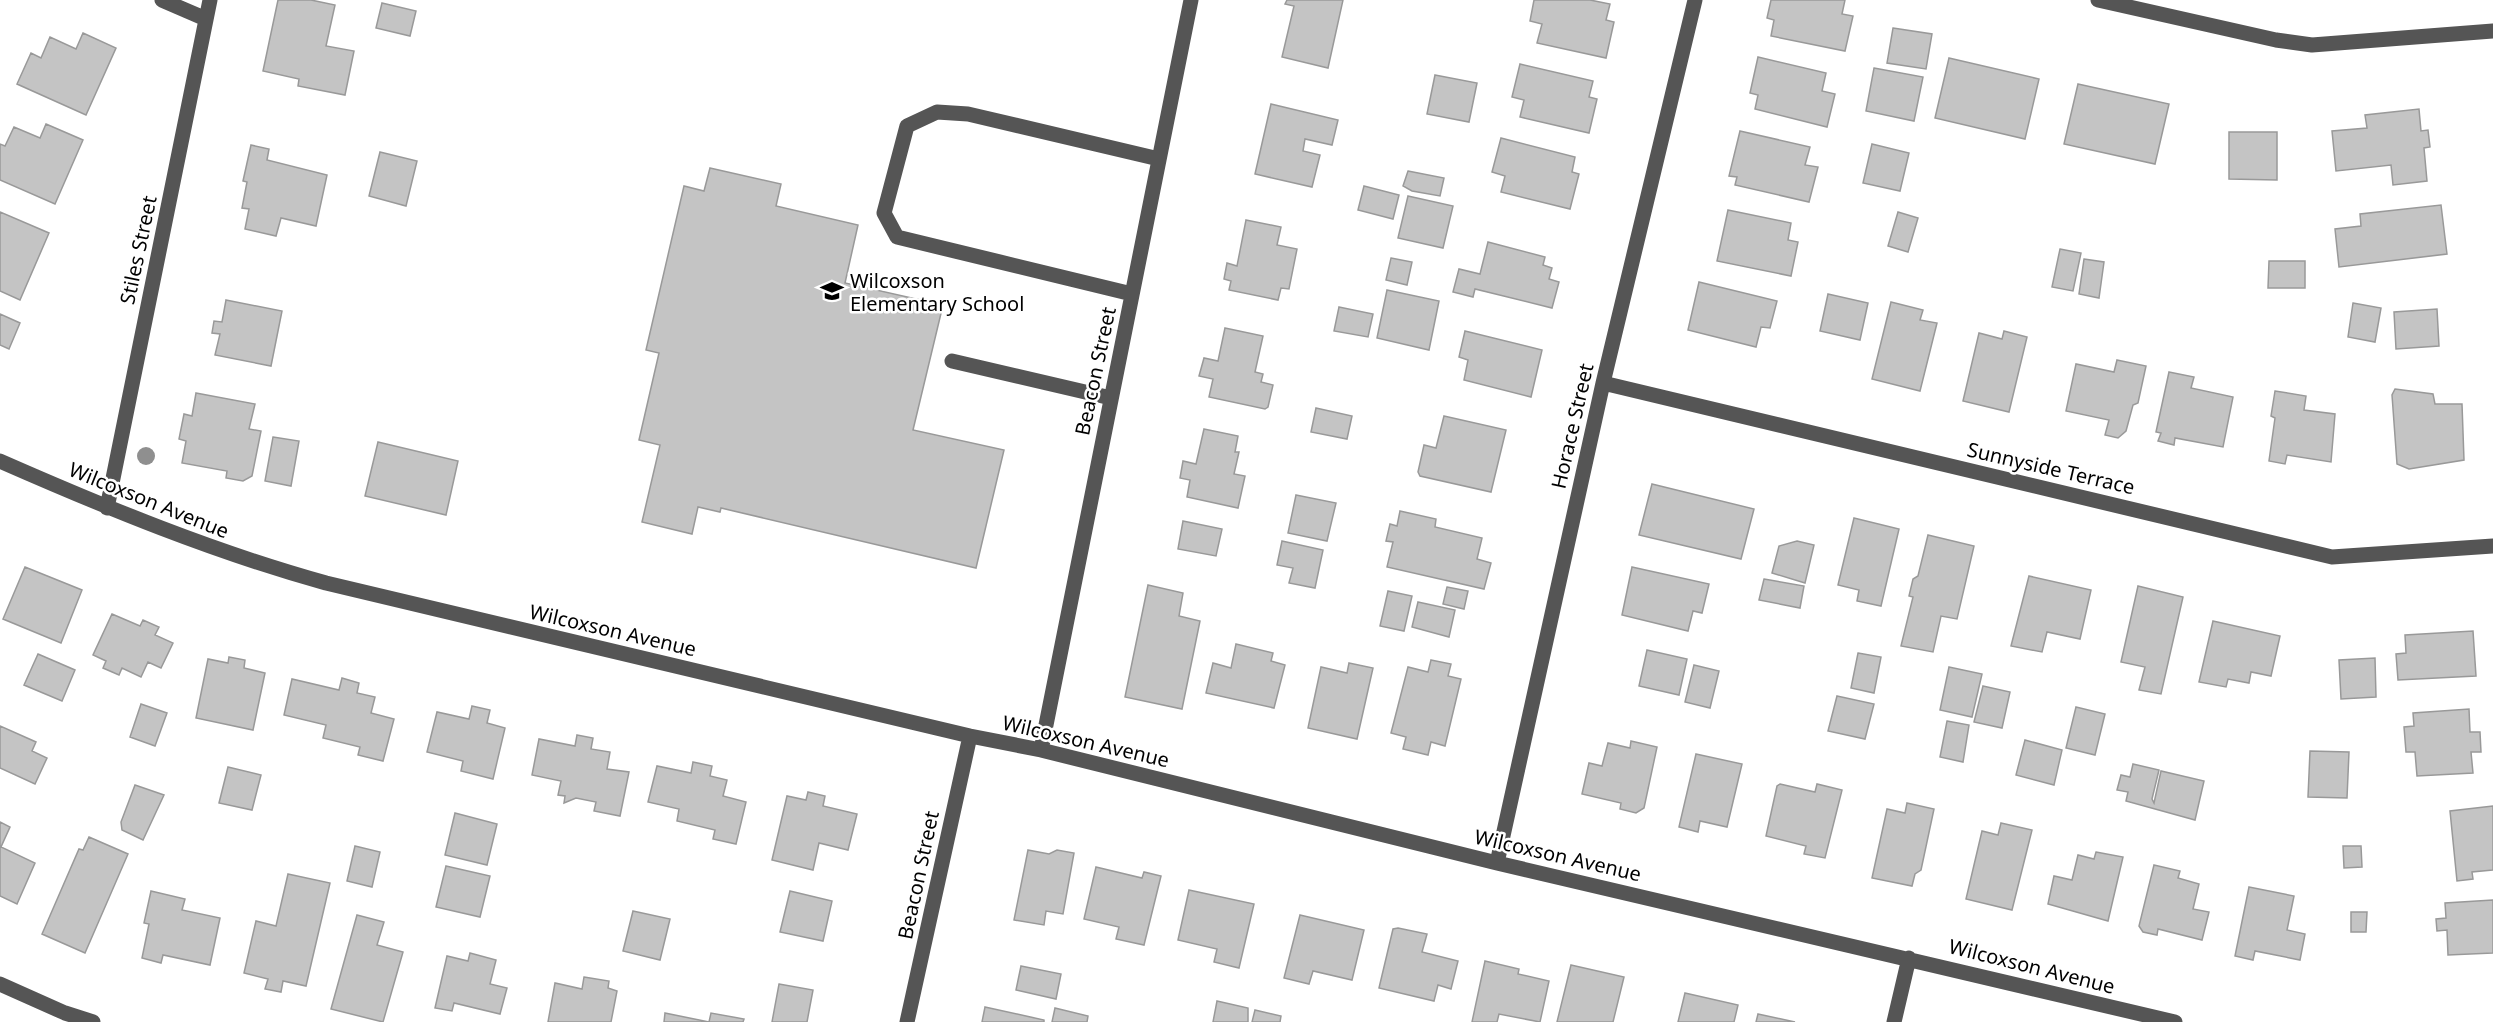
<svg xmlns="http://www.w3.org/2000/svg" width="2493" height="1022" font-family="'Noto Sans',sans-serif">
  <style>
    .building { fill: #c4c4c4; stroke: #999; stroke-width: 1.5 }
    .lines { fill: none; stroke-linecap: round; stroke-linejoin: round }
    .minor { stroke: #555; stroke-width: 15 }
    .tree { fill: #8f8f8f }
    .labels { text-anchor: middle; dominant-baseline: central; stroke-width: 5; stroke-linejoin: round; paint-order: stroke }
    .street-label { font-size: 20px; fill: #000; stroke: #fff }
    .poi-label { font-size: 20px; fill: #000; stroke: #fff; text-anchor: start }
  </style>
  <rect width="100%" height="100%" fill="#fff"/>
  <path class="building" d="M278,0h33l24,5 -9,41 28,5 -9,44 -47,-9 1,-7 -36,-8z
    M1287,0h56l-15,68 -46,-11 12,-51 -9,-2z
    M1534,0h56l20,4 -4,16 8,2 -8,36 -69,-15 5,-19 -12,-3z
    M1771,0h74l-3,14 11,2 -8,35 -74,-15 3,-16 -7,-2z
    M382,3l34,8 -6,25 -34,-8z
    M1893,28l39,6 -6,35 -39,-6z
    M83,33l33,15 -30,67 -69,-31 14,-31 10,5 9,-21 26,12z
    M1758,57l68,16 -4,18 13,3 -8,33 -72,-18 3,-14 -8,-2z
    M1949,58l90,21 -14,60 -90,-21z
    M1520,64l73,17 -4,16 8,2 -8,34 -69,-16 4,-17 -12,-3z
    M1874,68l49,9 -9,44 -48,-10z
    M1435,75l42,8 -8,39 -42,-8z
    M2078,84l91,20 -14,60 -91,-20z
    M1271,104l67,16 -6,25 -27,-6 -2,12 17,4 -8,32 -57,-13z
    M2419,109l2,22 7,-1 2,17 -6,1 3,33 -34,4 -2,-20 -55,6 -4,-40 35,-3 -2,-13z
    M46,124l37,16 -28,64 -55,-24v-36l5,2 9,-19 26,11z
    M1740,131l70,16 -5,18 13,2 -9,35 -74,-17 2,-8 -8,-1z
    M2229,132h48v48l-48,-1z
    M1501,138l74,19 -3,15 7,2 -9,35 -69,-17 4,-16 -13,-4z
    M1872,144l37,9 -9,38 -37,-8z
    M251,145l18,4 -2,11 60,15 -11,51 -35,-8 -5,18 -31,-7 4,-20 -7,-1 5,-26 -4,-1z
    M380,152l37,9 -11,45 -37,-10z
    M710,168l71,16 -5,22 82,19 -13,58 98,22 -30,125 91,20 -28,118 -255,-60 -1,4 -22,-5 -6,27 -50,-12 18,-77 -21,-5 20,-87 -13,-3 38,-164 20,5z
    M1408,171l36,7 -4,18 -28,-5 -9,-5z
    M1364,186l35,9 -6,24 -35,-9z
    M1408,196l45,10 -10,42 -45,-10z
    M2441,205l6,49 -108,13 -4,-38 26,-3 -1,-12z
    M1728,210l63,13 -3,17 10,2 -7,34 -74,-15z
    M0,212l49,21 -29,67 -20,-9z
    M1898,212l20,6 -10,34 -20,-6z
    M1246,220l35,7 -4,18 20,4 -8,40 -8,-1 -3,12 -49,-10 2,-9 -7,-2 3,-16 10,3z
    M1488,242l57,15 -2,8 9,3 -3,11 10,3 -7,26 -77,-19 -2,8 -20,-5 6,-23 21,5z
    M2060,249l21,4 -8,38 -21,-4z
    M1391,258l21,4 -5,23 -21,-5z
    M2084,259l20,3 -5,36 -20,-4z
    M2269,261h36v27h-37z
    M1699,282l78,19 -7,27 -9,-1 -5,20 -68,-17z
    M1387,290l52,11 -10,49 -52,-12z
    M1828,294l40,9 -8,37 -40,-9z
    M226,300l56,11 -11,55 -56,-11 5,-21 -8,-1 2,-12 8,1z
    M1891,302l32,8 -3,10 17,3 -17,68 -48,-12z
    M2353,303l28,5 -6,34 -27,-5z
    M1339,307l34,7 -5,23 -34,-6z
    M2437,309l2,37 -43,3 -2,-37z
    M0,314l20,9 -11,26 -9,-4z
    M1225,328l38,8 -8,36 8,2 -2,8 12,3 -5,22 -3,2 -56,-12 4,-18 -14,-3 5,-18 14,3z
    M1465,331l77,19 -11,47 -67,-17 4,-20 -9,-3z
    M2004,331l23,6 -18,75 -46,-11 16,-68 23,6z
    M2117,360l29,6 -8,37 -5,2 -7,26 -8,7 -13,-3 4,-15 -43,-9 10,-47 38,8z
    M2169,372l25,5 -3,11 42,9 -10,50 -48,-9 -1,7 -16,-4 3,-8 -5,-1z
    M2395,389l38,5 2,10h27l2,56 -55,9 -12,-5 -5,-69z
    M2275,391l31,5 -2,14 31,4 -4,48 -44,-7 -2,9 -16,-3 6,-43 -4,-2z
    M196,393l59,11 -6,25 12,2 -9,45 -9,5 -17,-3 1,-7 -45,-8 4,-22 -7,-2 5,-25 8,2z
    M1316,408l36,8 -5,23 -36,-7z
    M1444,416l62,14 -15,62 -71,-16 -2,-4 6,-27 12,3z
    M1204,429l34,7 -3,16h4l-5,22 11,2 -7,32 -51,-11 3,-17 -10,-2 3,-17 13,3z
    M273,437l26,4 -8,45 -26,-5z
    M378,442l80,19 -12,54 -81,-19z
    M1652,484l102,25 -13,50 -102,-24z
    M1296,495l40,8 -9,38 -39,-8z
    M1400,511l36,8 -1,8 47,11 -5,21 14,4 -7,26 -97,-22 6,-25 -7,-1 4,-17 7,2z
    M1854,518l45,11 -18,77 -24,-5 2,-11 -21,-5z
    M1183,521l39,8 -6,27 -38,-7z
    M1928,535l46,11 -17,73 -16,-3 -8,36 -32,-6 12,-49 -4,-1 4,-17 5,-3z
    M1282,541l41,9 -8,38 -26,-5 4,-15 -16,-3z
    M1797,541l17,4 -9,38 -33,-10 7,-27z
    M25,567l57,23 -21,53 -58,-24z
    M1632,567l77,17 -7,29 -9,-2 -5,20 -66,-16z
    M2029,576l62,14 -11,49 -33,-7 -5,20 -31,-6z
    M1764,579l40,7 -4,22 -41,-8z
    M1148,585l35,8 -4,23 21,5 -18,88 -57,-12z
    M2138,586l45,11 -22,97 -22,-4 6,-23 -24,-5z
    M1447,587l21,4 -4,18 -21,-5z
    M1388,591l24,5 -8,35 -24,-5z
    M1418,602l37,8 -6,27 -37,-10z
    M112,614l28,12 3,-6 16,7 -4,8 18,8 -12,25 -13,-6 -7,15 -19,-9 -3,7 -16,-7 3,-7 -13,-6z
    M2213,621l67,15 -9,40 -20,-4 -2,11 -21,-4 -2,8 -27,-5z
    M2473,631l3,45 -78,4 -2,-26 10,-1 -1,-18z
    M1236,644l37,9 -2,8 14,4 -11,43 -68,-15 7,-30 18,5z
    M1647,650l40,9 -8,36 -40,-9z
    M1858,653l23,4 -7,36 -23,-5z
    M38,654l37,16 -13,31 -38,-16z
    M229,657l16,3 -1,8 21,5 -12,57 -57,-12 12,-59 20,4z
    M2375,658l1,39 -35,2 -2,-39z
    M1431,660l20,4 -3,12 13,3 -16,67 -14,-4 -3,13 -25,-6 3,-12 -15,-4 17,-66 20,5z
    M1349,663l24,5 -16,71 -49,-11 13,-61 26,6z
    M1694,665l25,6 -9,37 -25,-6z
    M1949,667l33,7 -10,43 -32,-7z
    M342,678l17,5 -2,10 18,4 -4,16 23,6 -11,42 -25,-6 2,-8 -37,-9 3,-13 -42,-10 8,-36 47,11z
    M1983,686l27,6 -8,36 -28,-6z
    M1837,696l37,8 -9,35 -37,-8z
    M141,704l26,9 -12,33 -25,-9z
    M472,706l18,4 -3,13 18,5 -12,51 -32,-8 2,-10 -36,-9 10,-40 32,7z
    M2076,707l29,7 -10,41 -29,-7z
    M2469,709l1,23h10l1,20h-10l2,21 -56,3 -2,-24h-9l-2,-25 10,-1 -1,-13z
    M1947,721l22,4 -6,37 -23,-5z
    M0,726l36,16 -4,9 15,7 -12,26 -35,-16z
    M577,735l16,3 -2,11 19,3 -3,17 22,3 -9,44 -26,-5 2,-9 -20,-4 -12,5 1,-7 -7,-1 3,-14 -29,-6 7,-36 36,7z
    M2025,740l37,10 -8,35 -38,-10z
    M1631,741l26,6 -13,61 -8,5 -16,-4 1,-6 -39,-9 7,-31 13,3 6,-23 22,5z
    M2310,751l39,1 -2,46 -39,-1z
    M1696,754l46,10 -15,63 -27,-6 -2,11 -19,-5z
    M693,762l19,4 -2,10 17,4 -4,16 23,6 -10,42 -23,-5 2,-9 -38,-9 2,-12 -31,-7 9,-36 34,7z
    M2133,764l26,6 -7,29 2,4 7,-32 43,10 -9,39 -69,-19 2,-9 -11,-2 4,-15 9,2z
    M228,767l33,8 -9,35 -33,-7z
    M1780,784l35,8 2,-8 25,6 -17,68 -21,-4 2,-8 -40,-10 11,-50z
    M135,785l29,10 -21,45 -21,-10 -1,-8z
    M808,792l17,4 -2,10 34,8 -9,36 -29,-7 -6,27 -41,-10 15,-64 19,4z
    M1907,803l27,6 -13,61 -6,4 -3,12 -40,-8 15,-69 18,4z
    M2493,806v64l-21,2 1,7 -16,2 -7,-70z
    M455,813l42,11 -10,41 -42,-10z
    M0,822l10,5 -9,20 34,16 -18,41 -17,-8z
    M2001,823l31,7 -20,80 -46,-11 16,-68 16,4z
    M89,837l39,17 -43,99 -43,-19 37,-85 4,1z
    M355,846l25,6 -8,35 -25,-6z
    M2343,846h18l1,21 -18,1z
    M1028,850l21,4 8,-4 17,3 -11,61 -17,-3 -2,14 -30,-5z
    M2096,852l27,5 -15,64 -60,-17 6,-28 18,4 6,-25 16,4z
    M2154,865l26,6 -2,7 21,6 -6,25 16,3 -7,28 -44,-11 -1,6 -14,-3 -4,-6z
    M446,866l44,10 -10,41 -44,-10z
    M1096,867l46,11 2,-6 17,4 -17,69 -28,-6 3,-12 -35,-8z
    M288,874l42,9 -24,103 -23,-5 -2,11 -16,-3 3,-10 -24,-6 12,-52 20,5z
    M2249,887l45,9 -7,34 18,4 -5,26 -45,-9 -2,9 -18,-4z
    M1189,890l65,14 -15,64 -25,-6 3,-13 -39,-9z
    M151,891l34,8 -3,11 38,8 -10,47 -47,-10 -2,8 -19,-5 7,-34 -5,-1z
    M790,891l42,10 -9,40 -43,-9z
    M2493,900v53l-45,2 -1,-25 -10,1 -1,-12 10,-1 -1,-15z
    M633,911l37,8 -10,41 -37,-9z
    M2351,912h16l-1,20h-15z
    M357,915l27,7 -7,23 26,7 -20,70 -52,-13z
    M1300,915l64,15 -12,50 -39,-9 -4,13 -25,-6z
    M1398,928l29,6 -5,18 36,9 -7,28 -13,-4 -4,16 -55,-13 14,-59z
    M470,953l26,7 -6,24 17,4 -7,26 -46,-11 -2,8 -17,-3 12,-52 21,5z
    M1485,961l34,8 -1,5 31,7 -9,41 -41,-8 -2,8h-25z
    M1571,965l53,12 -11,45h-56z
    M1021,966l40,8 -5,25 -40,-9z
    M584,977l25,4 -1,7 9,3 -6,31h-63l7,-39 27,6z
    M779,984l34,6 -6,32h-35z
    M1685,993l53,12 -4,17h-56z
    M1217,1001l31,7v14h-35z
    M985,1007l59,13v2h-62z
    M1055,1008l33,8 -1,6h-35z
    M1255,1010l26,6 -1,6h-28z
    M665,1013l44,9 2,-9 33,6 -1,3h-79z
    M1758,1014l37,8h-39z"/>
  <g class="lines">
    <path class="minor" d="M162,0l44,19
      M2098,0l178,40 36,5 181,-14
      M1132,294l-235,-57 -13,-24 23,-87 30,-14 31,2 191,45
      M952,361l159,37
      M1603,383l729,174 161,-11
      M0,461c107,47 214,91 326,122l644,153 71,14 456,113 678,159
      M107,508l103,-508
      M1041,750l150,-750
      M1497,863l106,-480 92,-383
      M0,984l65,29 28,9
      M907,1022l63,-286
      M1894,1022l15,-64"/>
  </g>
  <circle class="tree" cx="146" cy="456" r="9"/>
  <defs>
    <g id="school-bare" transform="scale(1.8)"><path d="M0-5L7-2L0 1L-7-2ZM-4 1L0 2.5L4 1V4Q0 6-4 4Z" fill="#000" stroke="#fff" stroke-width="2.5" paint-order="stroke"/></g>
  </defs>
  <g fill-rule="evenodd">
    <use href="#school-bare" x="832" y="291"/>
  </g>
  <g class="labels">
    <g class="street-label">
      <text transform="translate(138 250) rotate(-78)">Stiles Street</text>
      <text transform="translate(1095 371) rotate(-78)">Beacon Street</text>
      <text transform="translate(1572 426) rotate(-77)">Horace Street</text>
      <text transform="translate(2051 468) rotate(13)">Sunnyside Terrace</text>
      <text transform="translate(149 500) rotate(22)">Wilcoxson Avenue</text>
      <text transform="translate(613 630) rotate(13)">Wilcoxson Avenue</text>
      <text transform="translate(1086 741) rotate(13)">Wilcoxson Avenue</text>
      <text transform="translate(1558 855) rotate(13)">Wilcoxson Avenue</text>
      <text transform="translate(918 875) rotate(-78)">Beacon Street</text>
      <text transform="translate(2032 966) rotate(14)">Wilcoxson Avenue</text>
    </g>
    <g class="poi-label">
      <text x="850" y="280">Wilcoxson<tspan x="850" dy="23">Elementary School</tspan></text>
    </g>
  </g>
</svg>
